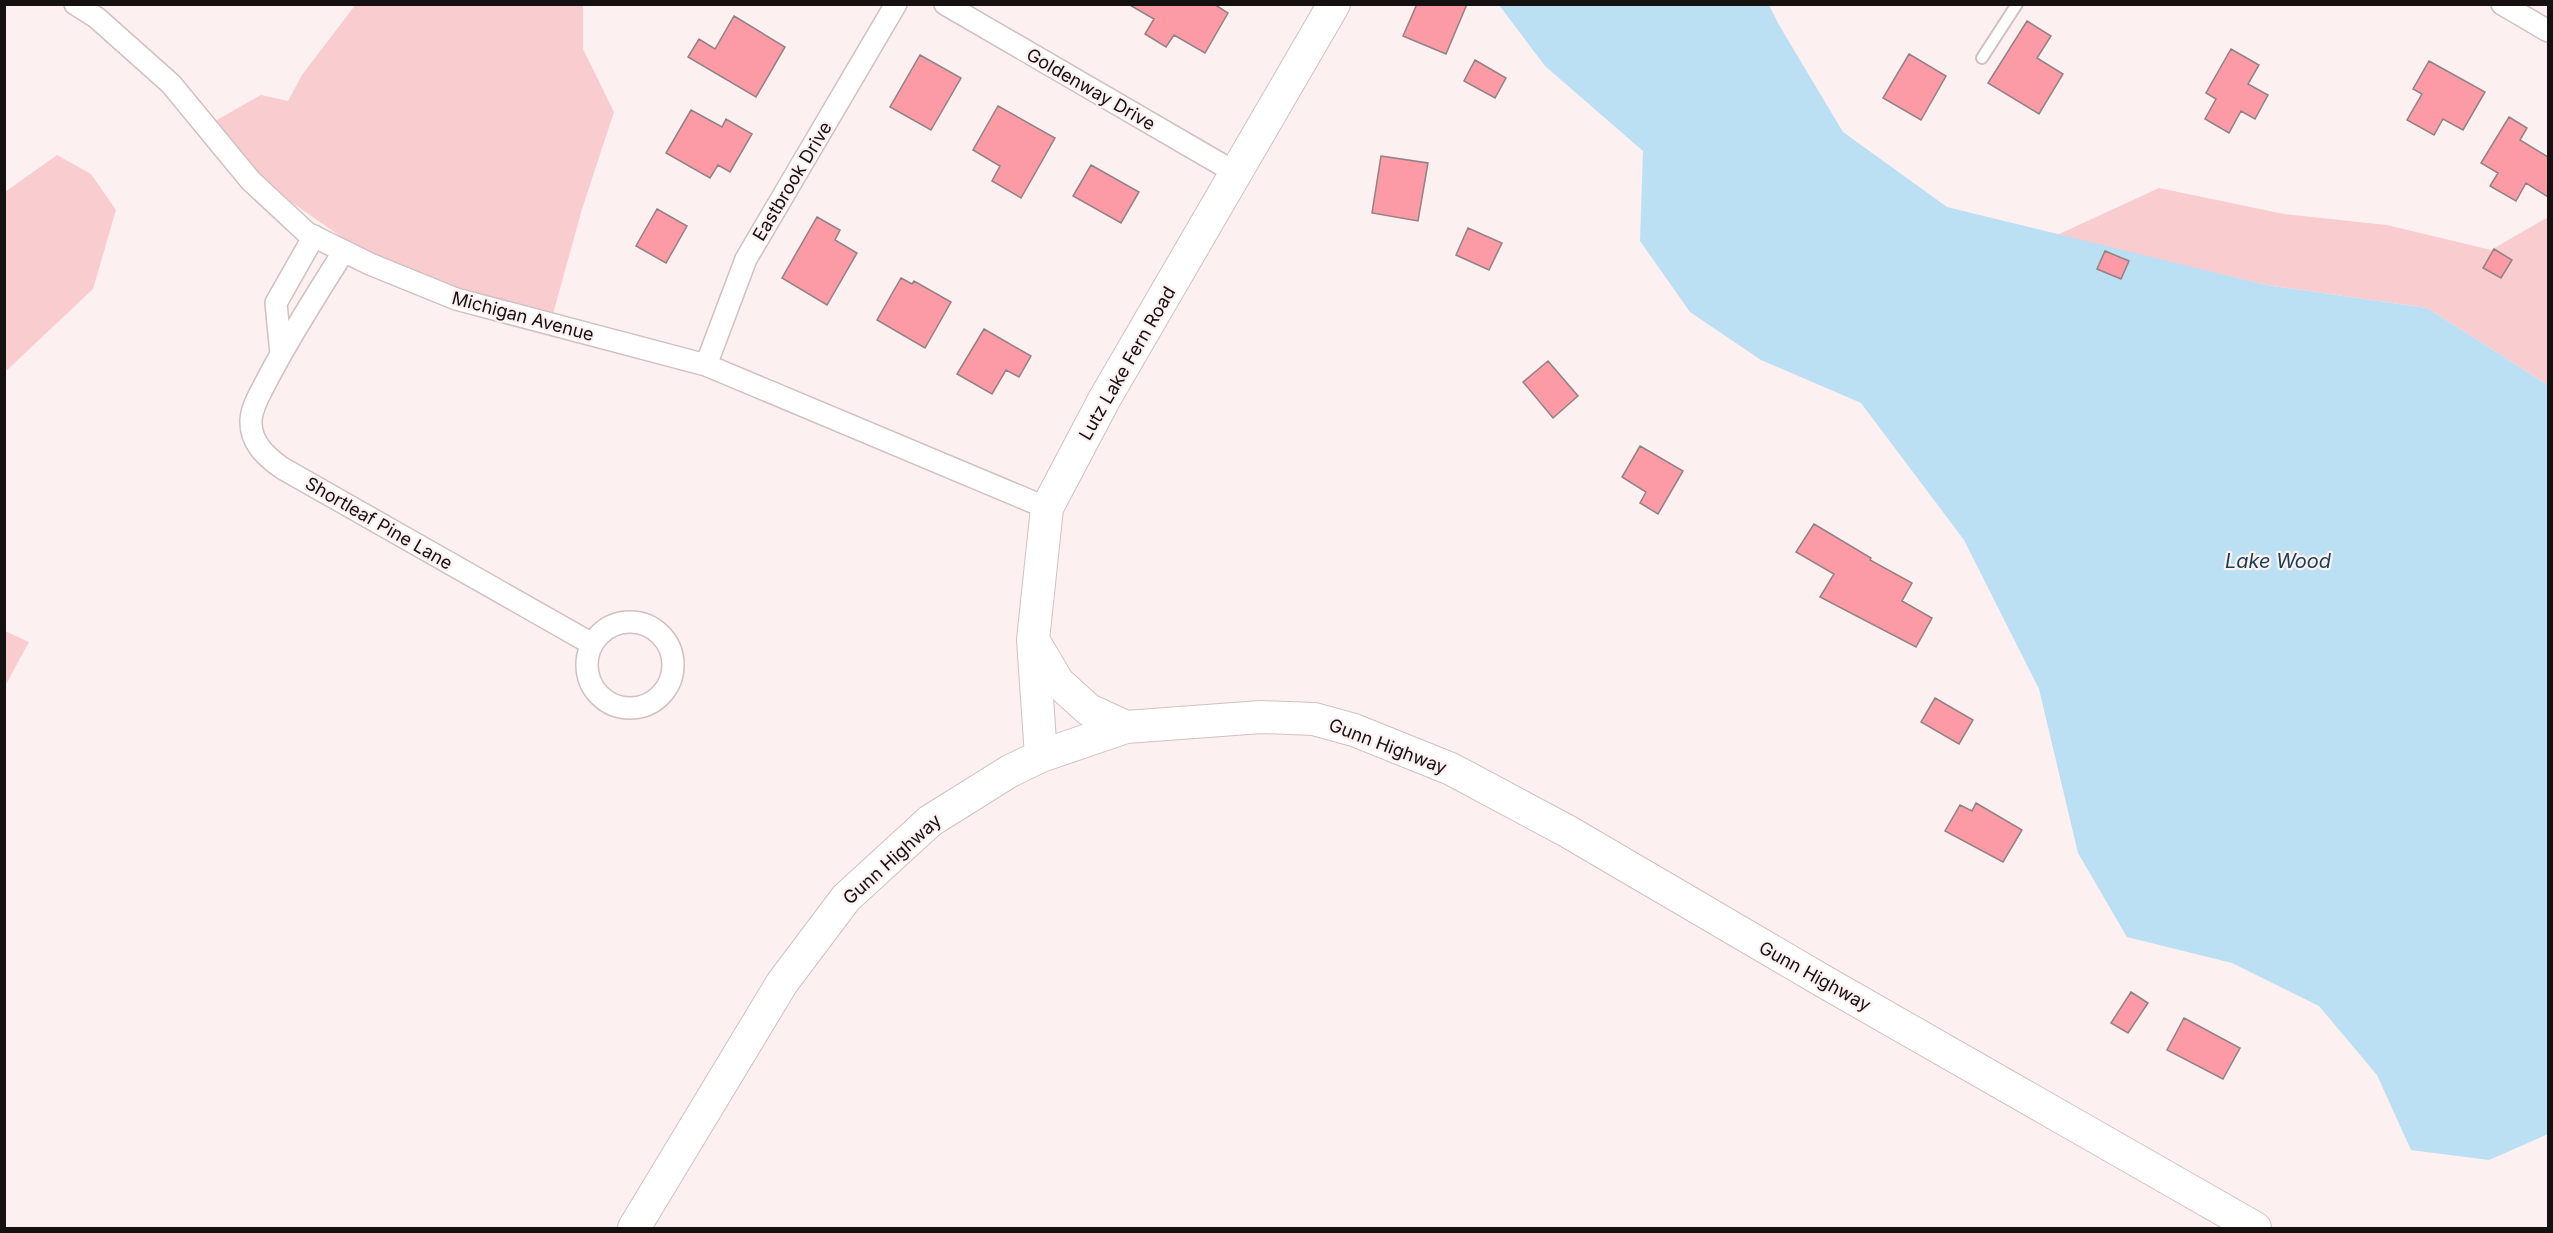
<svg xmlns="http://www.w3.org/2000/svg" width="2553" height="1233" font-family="Inter,sans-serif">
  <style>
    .green { fill: #f9cdd0 }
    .water { fill: #bbdff3 }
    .building { fill: #fc9aa5; stroke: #918283; stroke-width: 1.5 }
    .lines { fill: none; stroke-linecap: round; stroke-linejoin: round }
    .lane-casing { stroke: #d0c0c1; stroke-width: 14 }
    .street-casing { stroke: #d0c0c1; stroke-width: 24 }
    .secondary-casing { stroke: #d0c0c1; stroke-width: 34 }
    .lane { stroke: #fff; stroke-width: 10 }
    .street { stroke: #fff; stroke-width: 21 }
    .secondary { stroke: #fff; stroke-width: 32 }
    .labels { text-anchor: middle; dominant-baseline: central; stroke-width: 4.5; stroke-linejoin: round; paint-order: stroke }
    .street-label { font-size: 18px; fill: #161111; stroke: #fdf0f1 }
    .water-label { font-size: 20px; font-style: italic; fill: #143f54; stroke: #fdf0f1 }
  </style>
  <rect width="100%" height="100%" fill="#fdf0f1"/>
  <path class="green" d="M356,4l227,1v44l31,63 -32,97 -29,105 -94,-24 -106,-45 -69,-48 -25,-23 -44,-53 46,-26 27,6 14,-26z
    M57,155l34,19 25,36 -23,79 -88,83v-180z
    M2159,188l125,26 103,11 104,25 57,-33v168l-121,-77 -161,-23 -209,-50z
    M5,631l24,11 -24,44z"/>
  <path class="water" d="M1499,5h270l10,20 64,107 104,75 319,78 161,23 121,77v749l-59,26 -78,-10 -34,-75 -58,-69 -87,-43 -105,-26 -49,-84 -39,-164 -75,-149 -103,-137 -100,-43 -71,-48 -50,-71 3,-90 -98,-85z"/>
  <path class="building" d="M1128,4h86l14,9 -23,40 -31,-18 -8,12 -21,-13 9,-15z
    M1417,4h50l-21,50 -43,-18z
    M734,16l51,31 -29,50 -68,-40 11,-18 16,10z
    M2027,21l24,15 -14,22 26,16 -24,40 -51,-31z
    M2231,49l28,16 -11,19 20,11 -13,24 -14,-8 -12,22 -24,-14 11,-20 -10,-6z
    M1909,54l37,22 -25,44 -38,-22z
    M920,55l41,23 -30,52 -41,-23z
    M1475,60l31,18 -11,20 -31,-17z
    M2429,61l56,31 -22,38 -20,-11 -9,16 -27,-15 15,-26 -9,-5z
    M998,106l57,32 -34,60 -29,-17 8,-15 -27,-16z
    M691,110l31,17 4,-8 26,15 -22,38 -12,-7 -8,13 -44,-25z
    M2509,117l18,11 -7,12 28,17v40l-22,-14 -10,18 -26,-15 8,-13 -17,-10z
    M1381,156l47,7 -10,58 -46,-8z
    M1091,165l48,27 -18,31 -48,-27z
    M657,209l30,17 -21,37 -30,-17z
    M817,217l23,13 -5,10 22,13 -30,52 -45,-27z
    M1468,228l34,15 -13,27 -33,-15z
    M2494,249l18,11 -11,18 -18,-10z
    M2105,251l24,10 -8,18 -24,-10z
    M901,278l11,6 2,-3 37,21 -26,46 -48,-28z
    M984,329l47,27 -12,21 -13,-7 -14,24 -35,-20z
    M1548,361l30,35 -25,22 -30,-36z
    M1640,446l43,25 -25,43 -18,-11 6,-11 -24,-15z
    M1814,524l57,34 -1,2 42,23 -10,18 30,17 -16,29 -96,-50 14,-23 -38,-22z
    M1935,698l38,22 -14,24 -38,-22z
    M1976,803l46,27 -19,32 -58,-31 15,-26 12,6z
    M2131,992l17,11 -20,30 -17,-10z
    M2184,1018l56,30 -17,31 -56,-29z"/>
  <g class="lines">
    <g class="lane-casing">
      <path id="lane" d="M1982,58l35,-54"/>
    </g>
    <g class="street-casing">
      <path id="street" d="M75,4l22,14 74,66 80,97 56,52 63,31 86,35 250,66 341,143
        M945,4l291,169
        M2502,4l46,27
        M344,251c-27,43 -55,86 -78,131 -6,12 -14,24 -15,38 -1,22 14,36 31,48l310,176
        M281,354l-5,-51 38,-67
        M706,365l40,-106 150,-255
        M587 665a43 43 0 1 1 86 0a43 43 0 1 1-86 0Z"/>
    </g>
    <g class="secondary-casing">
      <path id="secondary" d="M1036,645l22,37 31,28 37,17
        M1041,756l-8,-116 14,-132 58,-110 229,-394
        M634,1228l148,-245 64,-85 84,-77 80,-50 31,-15 85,-29 135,-10 53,2 40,11 97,39 116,62 256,150 432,247"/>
    </g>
    <use href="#lane" class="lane"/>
    <use href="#street" class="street"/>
    <use href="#secondary" class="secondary"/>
  </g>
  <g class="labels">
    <g class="street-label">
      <text transform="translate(1091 89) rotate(30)">Goldenway Drive</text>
      <text transform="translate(792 181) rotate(-59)">Eastbrook Drive</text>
      <text transform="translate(523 316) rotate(15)">Michigan Avenue</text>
      <text transform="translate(1127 363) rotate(-60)">Lutz Lake Fern Road</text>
      <text transform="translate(379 523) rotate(30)">Shortleaf Pine Lane</text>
      <text transform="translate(1388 746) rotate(21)">Gunn Highway</text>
      <text transform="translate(892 859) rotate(-42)">Gunn Highway</text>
      <text transform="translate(1815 976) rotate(29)">Gunn Highway</text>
    </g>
    <g class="water-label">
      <text x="2278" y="561">Lake Wood</text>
    </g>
  </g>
  <rect width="2553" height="1233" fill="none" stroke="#161111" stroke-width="12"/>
</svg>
